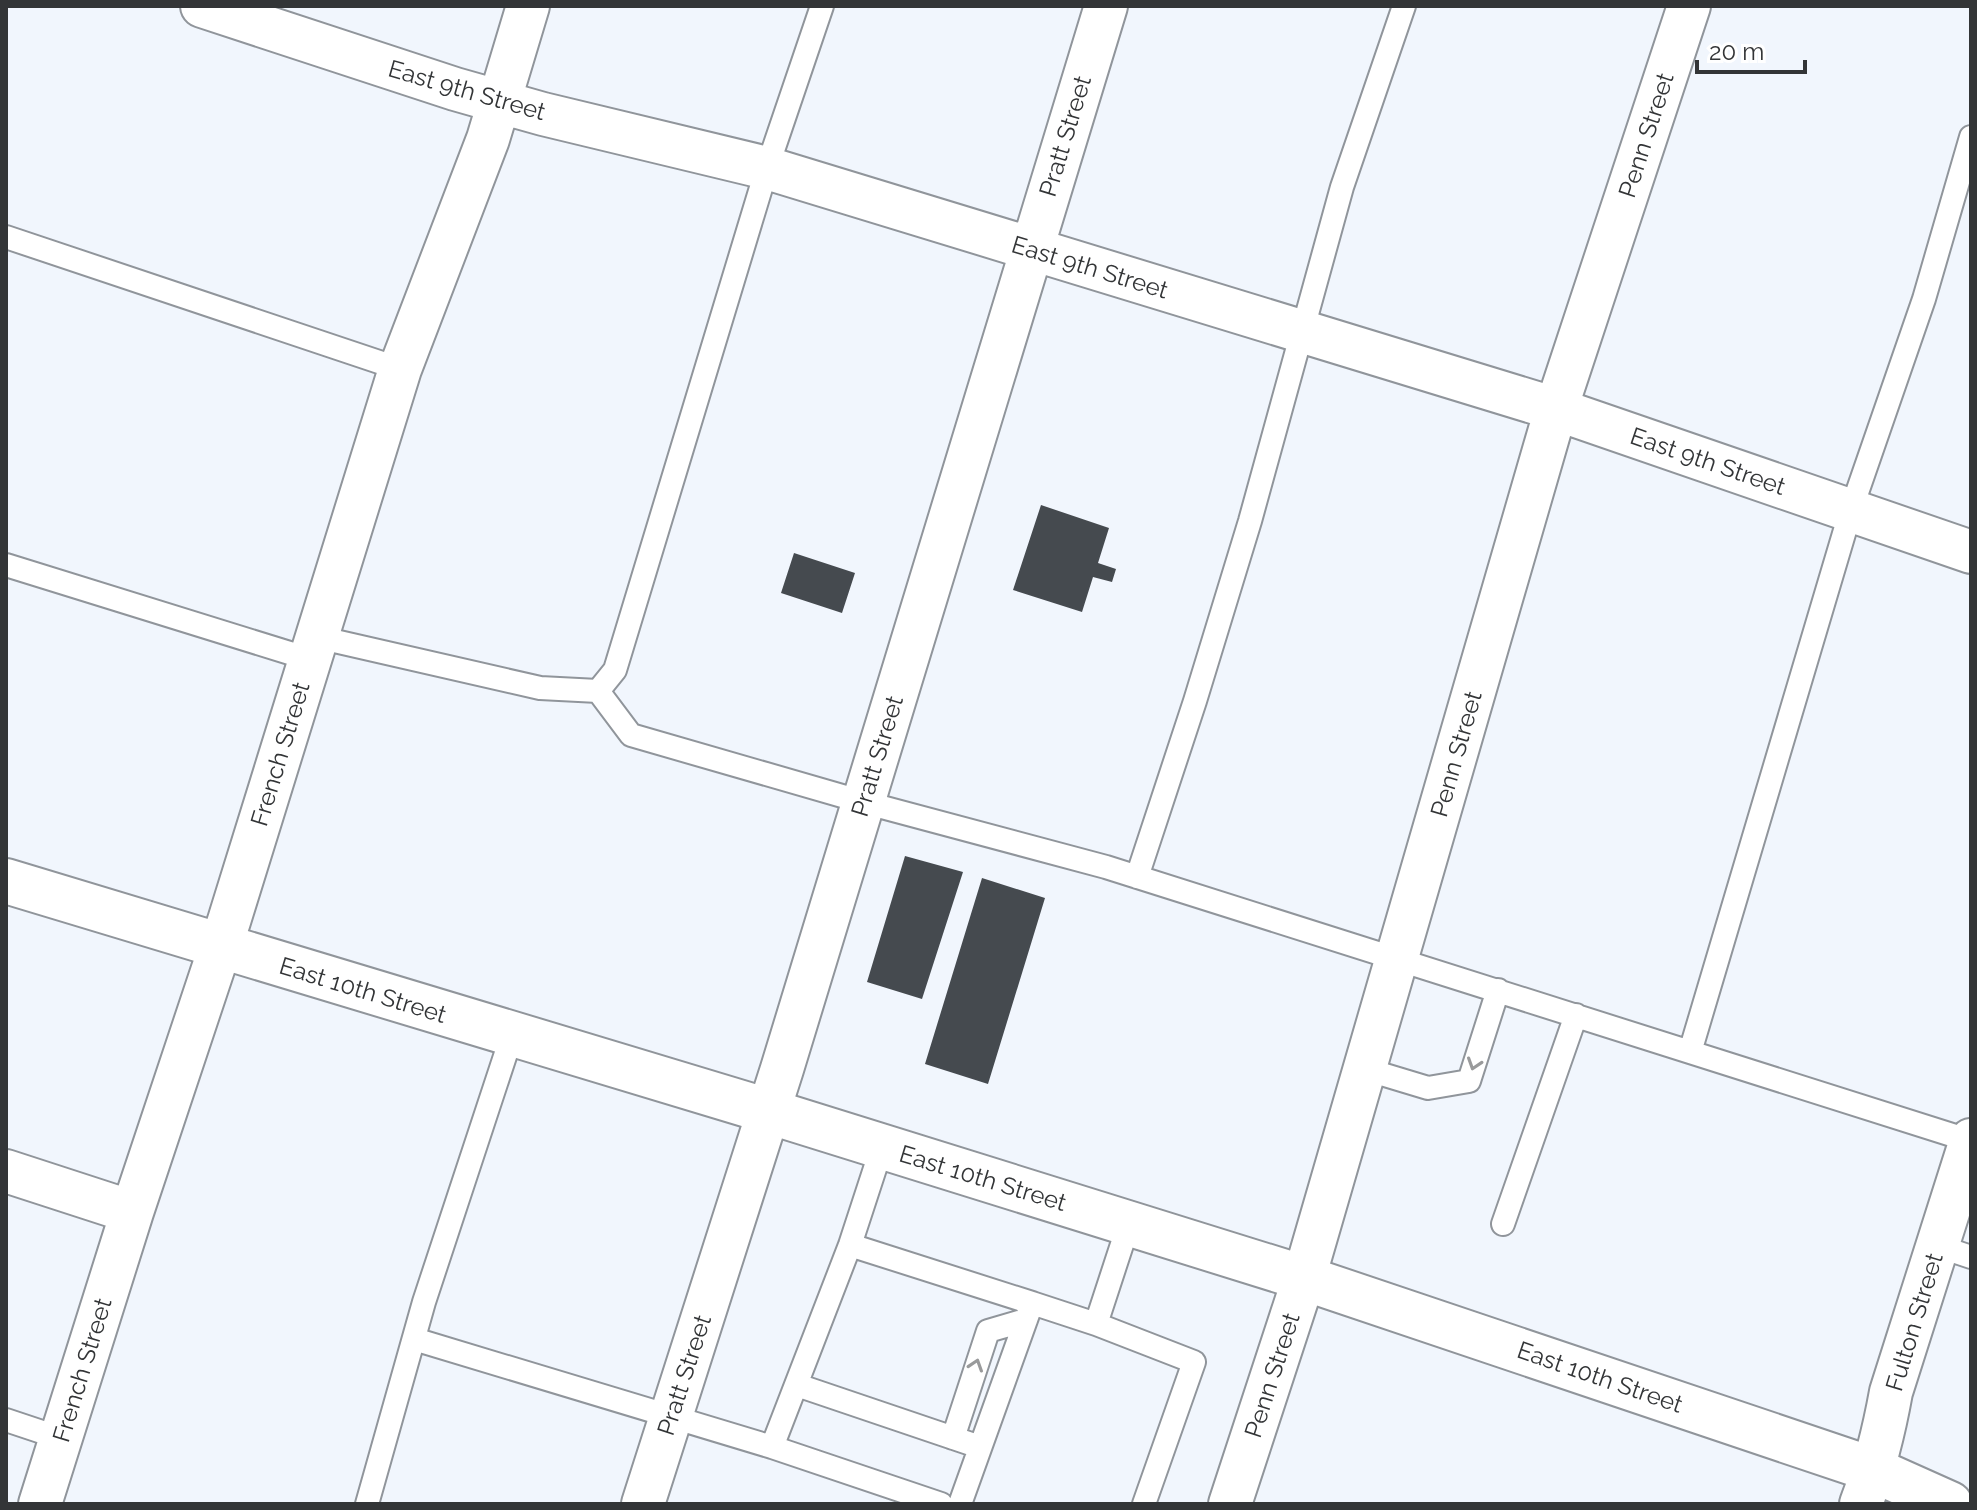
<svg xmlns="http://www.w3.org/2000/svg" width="1977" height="1510" font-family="Raleway,sans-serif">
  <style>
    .building { fill: #454a4f }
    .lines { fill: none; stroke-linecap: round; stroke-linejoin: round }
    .lane-casing { stroke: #90959b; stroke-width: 26 }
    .street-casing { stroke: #90959b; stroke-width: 46 }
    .primary-casing { stroke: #90959b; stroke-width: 48 }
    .lane { stroke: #fff; stroke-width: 22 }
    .street { stroke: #fff; stroke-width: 42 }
    .primary { stroke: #fff; stroke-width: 44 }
    .oneway { stroke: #999a9b }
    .labels { text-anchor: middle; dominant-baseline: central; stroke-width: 8; stroke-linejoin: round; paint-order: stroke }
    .street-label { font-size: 24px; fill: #333537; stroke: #fff }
  </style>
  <rect width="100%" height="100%" fill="#f1f6fd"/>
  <path class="building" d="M1041,505l68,23 -11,35 18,6 -4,13 -19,-5 -11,35 -69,-22z
    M794,553l61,20 -13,40 -61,-20z
    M905,856l58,16 -41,127 -55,-17z
    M982,878l63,20 -57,186 -63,-20z"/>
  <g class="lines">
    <g class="lane-casing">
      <path id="lane" d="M6,237l394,132
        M6,565l303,94
        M317,637l223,51 58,3 17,-21 152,-502 55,-162
        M598,691l33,44 232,67 243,65 865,274
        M1137,877l58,-176 55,-180 92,-334 62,-181
        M1690,1052l161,-542 73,-211 47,-162
        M1365,1069l63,19 41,-7 29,-91
        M882,1147l-32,98 -78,202 169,57
        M1503,1224l73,-209
        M850,1245l182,58 -72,201
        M1938,1246l33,11
        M1032,1303l64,21 98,38 -50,142
        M1096,1324l33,-101
        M414,1339l358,108
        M797,1385l183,62
        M6,1420l54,18
        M953,1438l35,-107 38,-11
        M367,1504l57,-202 88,-267"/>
    </g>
    <g class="street-casing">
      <path id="street" d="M202,6l253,83 88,25 224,54 789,241 415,143
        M6,1171l126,41
        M40,1504l92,-292 97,-291 171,-552 88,-230 40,-133
        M643,1504l139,-435 324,-1063
        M1230,1504l74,-226 252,-869 133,-403
        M1861,1504c14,-37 23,-73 30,-112l80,-252"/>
    </g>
    <g class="primary-casing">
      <path id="primary" d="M6,881l762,230 536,167 570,192 76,34"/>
    </g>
    <use href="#lane" class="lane"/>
    <use href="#street" class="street"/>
    <use href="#primary" class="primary"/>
  </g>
  <defs><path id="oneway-chevron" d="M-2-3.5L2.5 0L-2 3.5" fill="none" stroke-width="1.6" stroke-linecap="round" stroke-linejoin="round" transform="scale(2)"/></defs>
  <g class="oneway">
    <use href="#oneway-chevron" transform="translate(1474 1064) rotate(108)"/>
    <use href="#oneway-chevron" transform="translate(976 1365) rotate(-72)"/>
  </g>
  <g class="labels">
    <g class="street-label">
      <text transform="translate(467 90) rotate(16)">East 9th Street</text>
      <text transform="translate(1646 135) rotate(-72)">Penn Street</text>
      <text transform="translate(1065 136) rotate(-73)">Pratt Street</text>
      <text transform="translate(1090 267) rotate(17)">East 9th Street</text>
      <text transform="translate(1708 461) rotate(19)">East 9th Street</text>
      <text transform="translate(280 754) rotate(-73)">French Street</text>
      <text transform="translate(1456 754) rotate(-74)">Penn Street</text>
      <text transform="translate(877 756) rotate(-73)">Pratt Street</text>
      <text transform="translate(363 990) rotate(17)">East 10th Street</text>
      <text transform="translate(983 1178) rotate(17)">East 10th Street</text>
      <text transform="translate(1914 1322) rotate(-73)">Fulton Street</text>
      <text transform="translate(82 1370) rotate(-73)">French Street</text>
      <text transform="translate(684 1375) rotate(-72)">Pratt Street</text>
      <text transform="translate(1272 1375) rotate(-72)">Penn Street</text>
      <text transform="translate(1600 1377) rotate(19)">East 10th Street</text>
    </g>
  </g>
  <rect width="1977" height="1510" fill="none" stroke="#333537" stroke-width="16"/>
  <path d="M1697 60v12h108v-12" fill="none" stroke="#333537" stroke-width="4"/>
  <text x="1709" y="60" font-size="24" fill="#333537" stroke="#ffffff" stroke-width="6" paint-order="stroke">20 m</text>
</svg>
